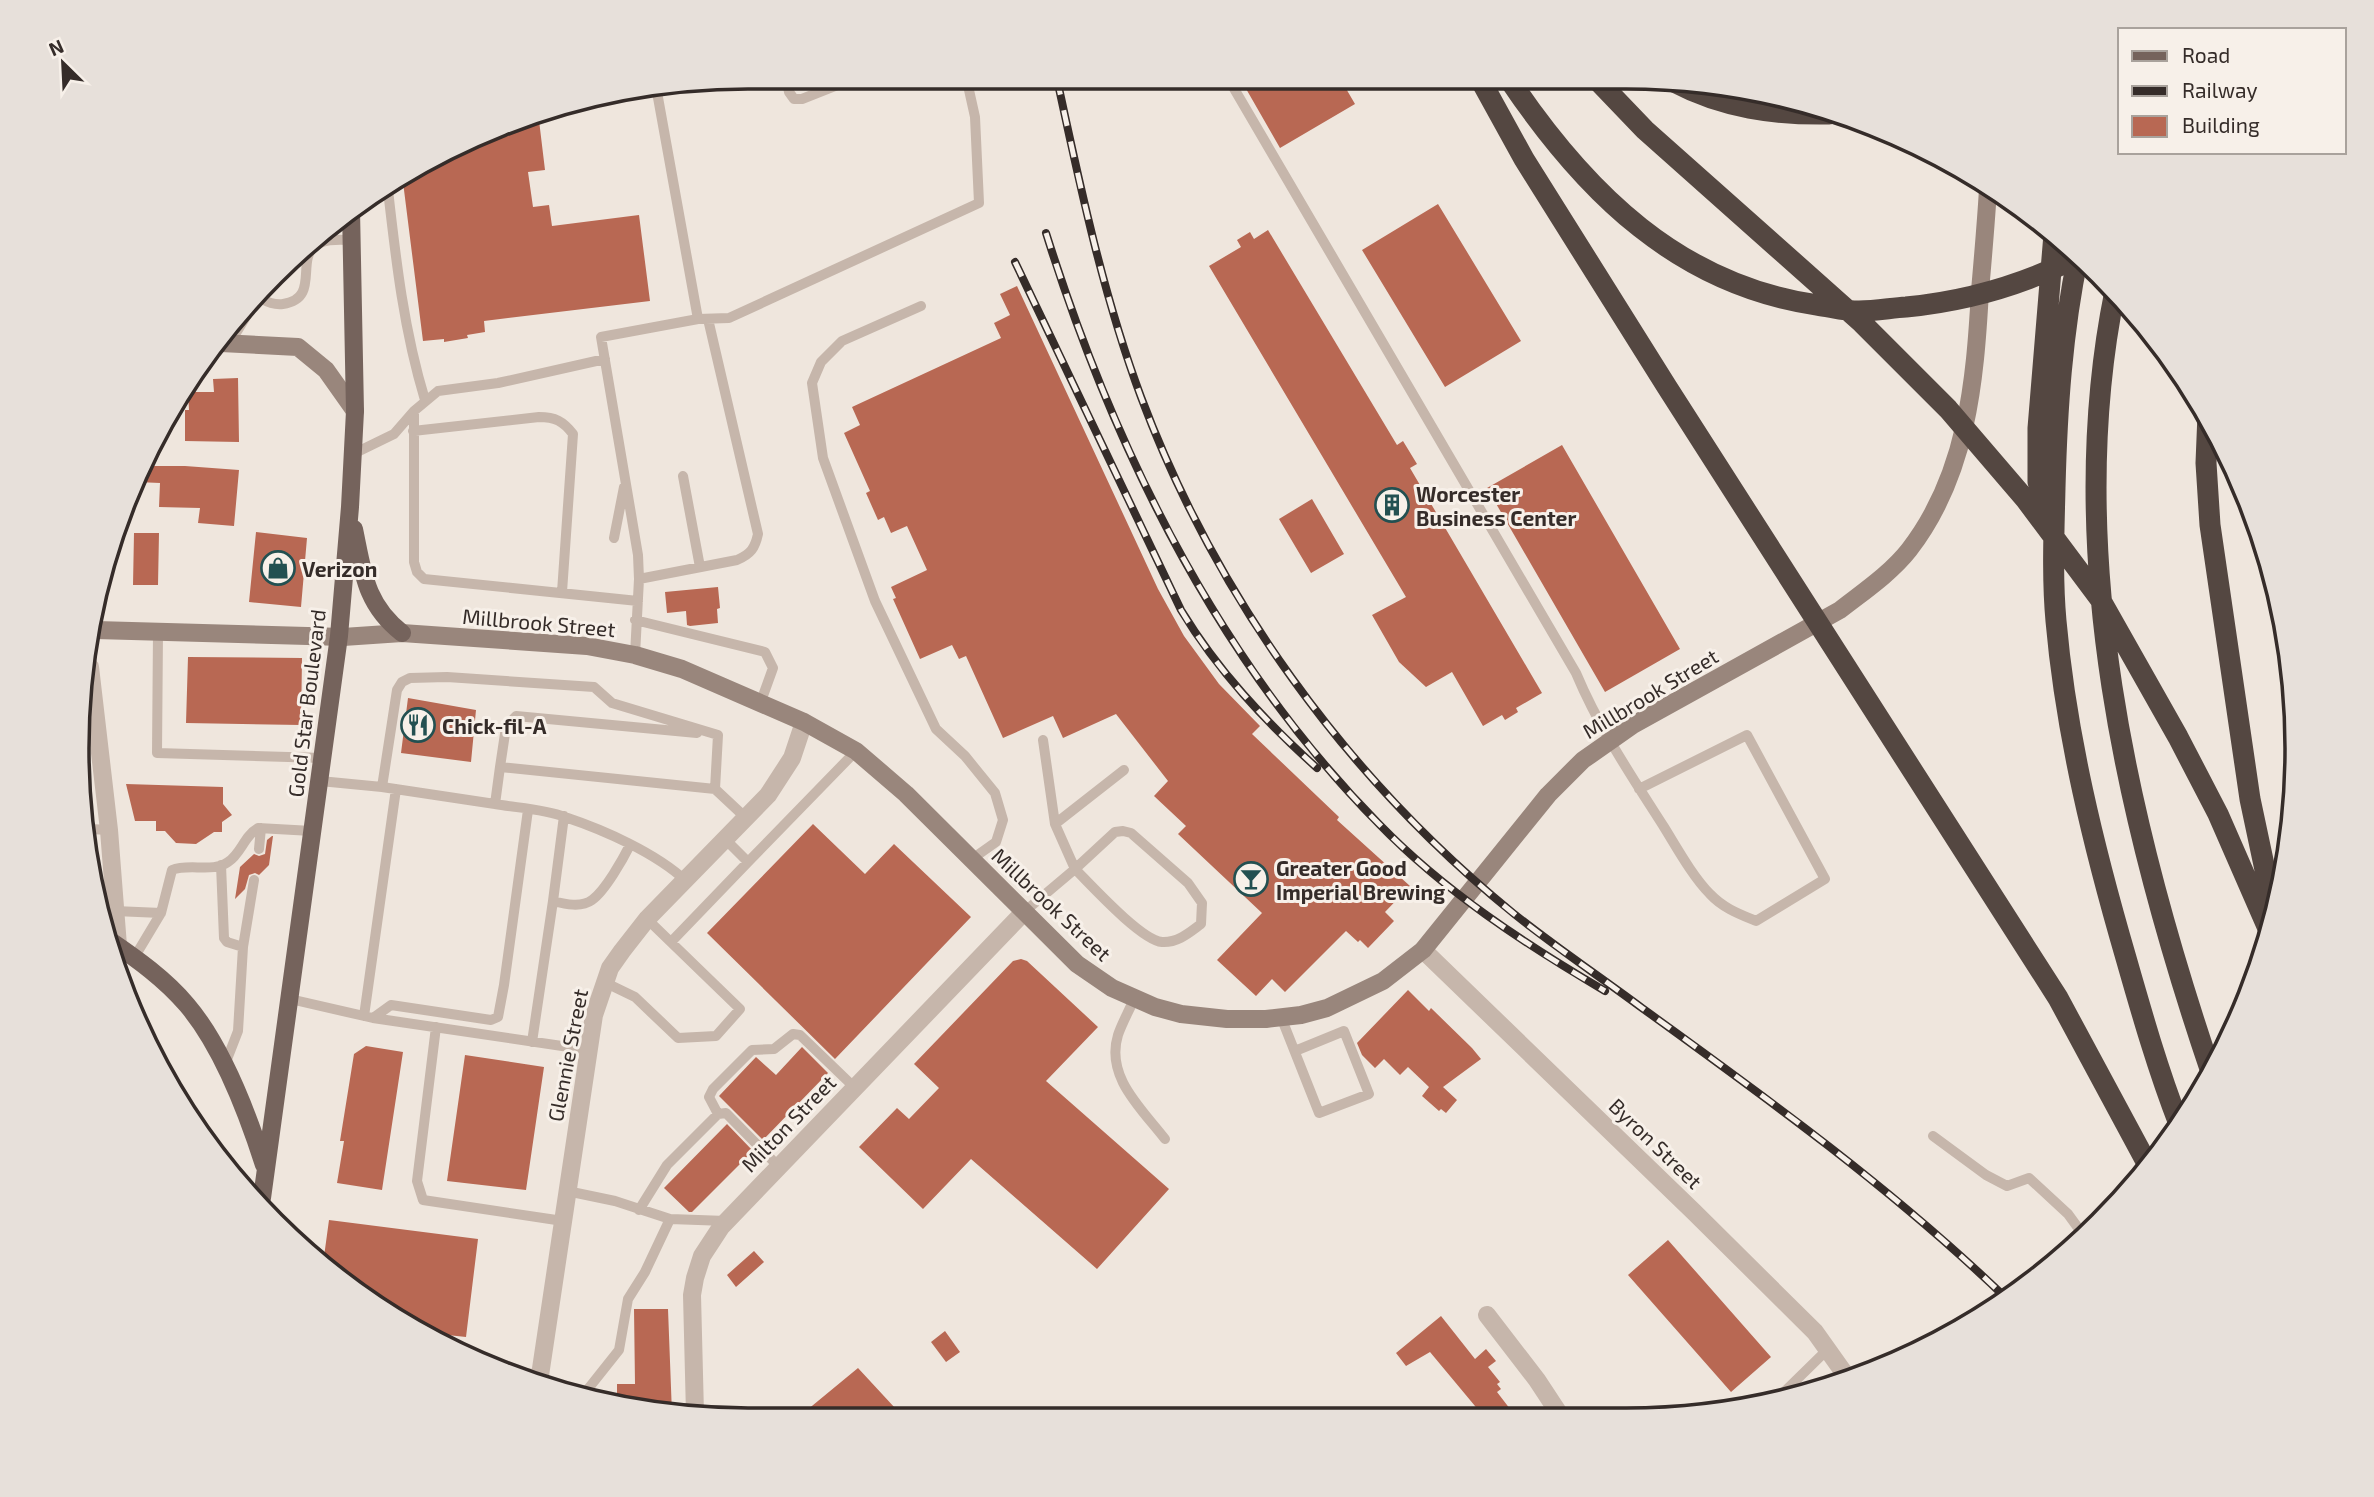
<svg xmlns="http://www.w3.org/2000/svg" width="2374" height="1497" font-family="'Exo 2',sans-serif">
  <style>
    .building { fill: #b86853 }
    .lines { fill: none; stroke-linecap: round; stroke-linejoin: round }
    .lane { stroke: #c6b6ab; stroke-width: 10 }
    .street { stroke: #c6b6ab; stroke-width: 18 }
    .secondary { stroke: #99867c; stroke-width: 18 }
    .primary { stroke: #75635c; stroke-width: 18 }
    .highway { stroke: #544741; stroke-width: 21 }
    .rail-casing { stroke: #352c29; stroke-width: 8 }
    .rail { stroke: #f7f0e9; stroke-width: 5; stroke-dasharray: 16; stroke-linecap: butt }
    .labels { text-anchor: middle; dominant-baseline: central; stroke-width: 6; stroke-linejoin: round; paint-order: stroke }
    .poi-label { font-size: 21px; font-weight: bold; fill: #352c29; stroke: #f7f0e9; text-anchor: start }
    .street-label { font-size: 21px; fill: #352c29; stroke: #f7f0e9 }
    .rim { fill: none; stroke: #352c29; stroke-width: 3.5 }
  </style>
  <rect width="100%" height="100%" fill="#efe6dd"/>
  <path class="building" d="M1241,80h100l14,24 -75,44z
    M538,112l7,58 -17,2 5,35 16,-2 3,21 87,-11 11,86 -166,20 1,11 -18,3 1,3 -24,4v-3l-21,2 -20,-159z
    M1438,204l83,137 -76,46 -83,-137z
    M1268,230l129,215 6,-4 14,23 -7,4 132,225 -26,15 2,4 -13,8 -3,-5 -19,11 -31,-54 -26,15 -27,-25 -27,-47 34,-18 -197,-331 32,-19 -4,-7 13,-8 4,7z
    M1017,286l141,303 26,47 35,48 41,42 -8,8 87,83 -2,3 73,66 -25,26 9,9 -26,27 -8,-8 -2,2 -12,-11 -61,61 -13,-13 -16,17 -39,-36 45,-47 -84,-79 8,-8 -32,-30 14,-15 -52,-67 -53,24 -10,-22 -50,22 -37,-82 -7,3 -7,-14 -32,14 -27,-60 3,-1 -5,-11 36,-17 -20,-44 -16,7 -7,-16 -6,3 -12,-27 4,-2 -26,-58 16,-8 -8,-18 149,-69 -7,-15 16,-8 -10,-21z
    M238,378l1,64 -54,-1v-31h4l-1,-18h26l-1,-13z
    M1562,445l118,204 -75,43 -118,-204z
    M145,466h40l54,4 -5,56 -36,-3 2,-15 -41,-1 1,-24 -23,-1z
    M1312,499l32,55 -33,19 -32,-54z
    M256,532l51,6 -6,69 -52,-5z
    M134,533h25l-1,52h-25z
    M718,587l2,21 -3,1 1,14 -28,3 -3,-1 -1,-14 -19,2 -2,-21z
    M188,657l114,1 -1,67 -115,-2z
    M408,698l68,12 -5,52 -70,-9z
    M126,784l97,3v17l9,11 -10,7v10h-8l-18,12 -20,-1 -11,-12h-9v-10h-21z
    M813,824l52,50 29,-30 77,73 -136,142 -128,-126z
    M272,836h1l-4,29 -10,10 -4,-2 -6,2 -4,14 -10,10 5,-32 14,-13 5,2 6,-2 2,-14z
    M1021,959l6,2 71,66 -52,54 123,108 -72,80 -126,-110 -48,50 -64,-62 38,-39 12,11 30,-31 -25,-24 99,-103z
    M1408,990l21,21 2,-3 41,40 9,11 -38,28 14,13 -11,13 -5,-4 -2,2 -17,-15 7,-9 -21,-20 -8,8 -16,-16 -9,9 -13,-13 -5,-12z
    M366,1046l37,6 -21,138 -45,-7 7,-42h-4l14,-87z
    M802,1047l26,26 -65,67 -44,-44 37,-39 20,18z
    M465,1055l79,12 -18,123 -79,-9z
    M727,1124l26,27 -61,61h-3l-25,-24z
    M329,1220l149,19 -12,98 -37,-4 -89,-52 -17,-17z
    M1668,1240l103,117 -40,35 -103,-117z
    M754,1251l10,11 -28,25 -9,-12z
    M634,1309h34l4,105h-11l-44,-11v-19h18z
    M1441,1316l34,43 11,-10 10,12 -8,6 12,15 -3,2 4,5 -4,3 20,26h-32l-55,-66 -24,14 -10,-13z
    M945,1331l15,21 -14,10 -15,-20z
    M858,1368l37,40 -9,7h-85z"/>
  <g class="lines">
    <path class="lane" d="M786,77l3,15 5,7h8l53,-21
      M1229,80l347,593c23,55 56,104 88,154 13,21 29,50 46,67 13,14 29,20 46,27l69,-42 -78,-144 -108,54
      M388,190c8,71 16,141 37,210
      M262,299c7,4 13,6 21,5 37,-5 13,-44 32,-58 9,-8 26,-6 38,-6
      M921,306l-79,35 -21,21 -9,21 11,75 52,143 61,128 29,27 30,37 8,27 -7,22 -24,17
      M698,319l31,-1 250,-115 -4,-86 -6,-27
      M230,343l17,-28
      M414,411v151l3,10 7,7 214,22
      M413,431l126,-14c16,0 24,4 34,17l-11,158
      M353,454l41,-20 20,-23 24,-20 60,-8 107,-24
      M683,476l17,91
      M614,538l10,-51
      M639,579l98,-19c14,-6 18,-12 21,-26l-50,-215
      M635,620l130,32 8,16 -13,36
      M158,632l-1,121 166,5
      M635,655l4,-76 -1,-24 -37,-218 97,-18 -41,-227
      M718,735l-3,54 31,29
      M1043,740l12,84
      M500,767l6,-40 10,-11 181,17
      M320,781l62,6 113,17 5,-37 215,22
      M382,787l15,-97 5,-8 8,-4 37,-1 147,10 18,16 106,32
      M495,804c23,4 49,5 70,13 39,13 91,36 121,64
      M564,816l-11,85c12,3 28,7 39,-1 13,-9 31,-41 38,-55
      M90,829l19,1
      M1123,831l8,2 57,50 14,20 -1,21c-11,8 -23,19 -39,18 -21,-2 -70,-56 -87,-73l40,-37z
      M259,849l2,-21
      M748,862l108,-111
      M221,865l3,73 3,4 16,5 -5,84 -14,36
      M115,911l46,2 11,-43c17,-7 41,3 56,-8 13,-8 16,-26 30,-34l54,3
      M1024,912l51,-43 -20,-45 69,-54
      M671,942l77,-80 -23,-23
      M243,947l11,-67
      M134,958l27,-45
      M604,982l31,15 43,41 38,-2 24,-27 -93,-90
      M290,999l83,19 216,32
      M1134,999c-5,12 -12,24 -16,36 -13,42 24,74 47,104
      M364,1016l32,-227
      M1281,1017l38,96 50,-19 -25,-63 -49,20
      M373,1018l18,-13 100,15 7,-3 6,-32 24,-175
      M436,1027l-19,154 6,19 140,21
      M532,1042l21,-141
      M718,1114l-9,-17 4,-8 39,-39 22,-1 19,-15 7,1 54,52
      M1933,1136l53,39 21,11 22,-8 39,36 16,22
      M567,1191l48,10 55,18 56,2
      M639,1210l28,-45 51,-51 8,-1 52,53
      M491,1368l49,7
      M1788,1389l6,9
      M584,1394l35,-44 9,-51 17,-27 25,-53
      M1775,1401l53,-52"/>
    <path class="street" d="M90,667l19,163 9,116
      M1423,950l271,262 121,120 32,45
      M1487,1315l50,65 25,38
      M539,1382l55,-367 16,-47 12,-17 25,-32 121,-124 24,-37 12,-36
      M695,1414l-3,-119 3,-17 7,-22 19,-29 303,-315"/>
    <path class="secondary" d="M221,343l77,4 28,23 29,41
      M96,630l247,7 59,-4 185,13 48,9 47,14 122,53 52,29 50,43 171,170 35,24 43,19 26,7 46,5h39l35,-4 26,-7 56,-27 40,-31 125,-155 35,-35 50,-35 207,-115c23,-18 51,-37 69,-60 58,-75 66,-168 71,-259 3,-34 6,-68 8,-102"/>
    <path class="primary" d="M354,529c9,43 11,75 48,104
      M109,940c28,19 56,39 78,65 35,41 61,110 77,160
      M262,1198l77,-562 11,-129 5,-96 -4,-201"/>
    <path class="highway" d="M1481,81l43,78 143,228 391,611 91,169
      M1511,82c75,111 168,203 306,223 14,2 28,6 42,6 16,0 32,-3 47,-4 62,-6 117,-22 172,-50
      M1599,82l46,48 217,193 86,86 78,91 74,99 78,138 40,77 52,119
      M1674,82c49,26 101,33 155,32
      M2078,256c-16,77 -21,154 -23,232 -1,44 -3,89 1,133 10,114 38,227 70,337 16,56 32,112 53,166
      M2115,291c-53,259 13,536 96,781
      M2208,414l-2,49 4,62 40,274 21,99v22
      M2049,513l-11,-31v-54l16,-194"/>
    <g class="rail-casing">
      <path id="rail" d="M1057,79c23,107 46,216 84,318 75,200 206,381 372,516 41,33 86,63 129,95 126,91 252,182 364,290
        M1046,233c68,216 173,429 333,591 65,67 146,120 226,167
        M1015,262l166,348c37,61 84,111 136,158"/>
    </g>
    <use href="#rail" class="rail"/>
  </g>
  <defs>
    <g id="building-ring" transform="scale(1.75)"><circle r="9.5" fill="#f7f0e9" stroke="#235051" stroke-width="1.5"/><path d="M-4-6H4V6H1V3H-1V6H-4ZM-2.5-4.3h1.7v1.8h-1.7ZM.8-4.3h1.7v1.8H.8ZM-2.5-1h1.7V.8h-1.7ZM.8-1h1.7V.8H.8Z" fill="#235051"/></g>
    <g id="shop-ring" transform="scale(1.75)"><circle r="9.5" fill="#f7f0e9" stroke="#235051" stroke-width="1.5"/><path d="M-5-2.5h2.3a2.7 3.5 0 0 1 5.4 0H5L5.5 6h-11ZM-1.5-2.5h3a1.5 2.3 0 0 0-3 0Z" fill="#235051"/></g>
    <g id="restaurant-ring" transform="scale(1.75)"><circle r="9.5" fill="#f7f0e9" stroke="#235051" stroke-width="1.5"/><path d="M-5-6h1v4h1v-4h1v4h1v-4h1v5L-1.5 .5V6h-2V.5L-5-1ZM5-6V6H3V1.5H1.5Q1.5-4 5-6Z" fill="#235051"/></g>
    <g id="bar-ring" transform="scale(1.75)"><circle r="9.5" fill="#f7f0e9" stroke="#235051" stroke-width="1.5"/><path d="M-6-5H6L.8 .8V4.5H3.5V6h-7V4.5H-.8V.8Z" fill="#235051"/></g>
  </defs>
  <g fill-rule="evenodd">
    <use href="#building-ring" x="1392" y="505"/>
    <use href="#shop-ring" x="278" y="568"/>
    <use href="#restaurant-ring" x="418" y="725"/>
    <use href="#bar-ring" x="1251" y="879"/>
  </g>
  <g class="labels">
    <g class="poi-label">
      <text x="1416" y="493">Worcester<tspan x="1416" dy="24">Business Center</tspan></text>
      <text x="302" y="568">Verizon</text>
      <text x="442" y="725">Chick-fil-A</text>
      <text x="1276" y="867">Greater Good<tspan x="1276" dy="24">Imperial Brewing</tspan></text>
    </g>
    <g class="street-label">
      <text transform="translate(539 622) rotate(5)">Millbrook Street</text>
      <text transform="translate(1650 693) rotate(-31)">Millbrook Street</text>
      <text transform="translate(306 703) rotate(-83)">Gold Star Boulevard</text>
      <text transform="translate(1052 904) rotate(43)">Millbrook Street</text>
      <text transform="translate(567 1055) rotate(-79)">Glennie Street</text>
      <text transform="translate(788 1123) rotate(-46)">Milton Street</text>
      <text transform="translate(1656 1143) rotate(44)">Byron Street</text>
    </g>
  </g>
  <path d="M0 0H2374V1497H0ZM748 89H1626A659 659 0 0 1 2285 748V749A659 659 0 0 1 1626 1408H748A659 659 0 0 1 89 749V748A659 659 0 0 1 748 89Z" fill="#e7e0da" fill-rule="evenodd"/>
  <path class="rim" d="M748 89H1626A659 659 0 0 1 2285 748V749A659 659 0 0 1 1626 1408H748A659 659 0 0 1 89 749V748A659 659 0 0 1 748 89Z"/>
  <rect x="2118" y="28" width="228" height="126" fill="#f7f0e9" stroke="#a9a29c" stroke-width="2"/>
  <rect x="2132" y="51" width="35" height="10" fill="#75635c" stroke="#a9a29c" stroke-width="2"/>
  <text x="2182" y="63" font-size="21" fill="#352c29">Road</text>
  <rect x="2132" y="86" width="35" height="10" fill="#352c29" stroke="#a9a29c" stroke-width="2"/>
  <text x="2182" y="98" font-size="21" fill="#352c29">Railway</text>
  <rect x="2132" y="116" width="35" height="21" fill="#b86853" stroke="#a9a29c" stroke-width="2"/>
  <text x="2182" y="133" font-size="21" fill="#352c29">Building</text>
  <g transform="translate(63 63) rotate(336)" stroke="#f7f0e9" stroke-width="5" paint-order="stroke">
  <path d="M0-5L12 26L0 18L-12 26Z" fill="#352c29"/>
  <text y="-10" font-size="19" font-weight="bold" text-anchor="middle" fill="#352c29">N</text>
  </g>
</svg>
